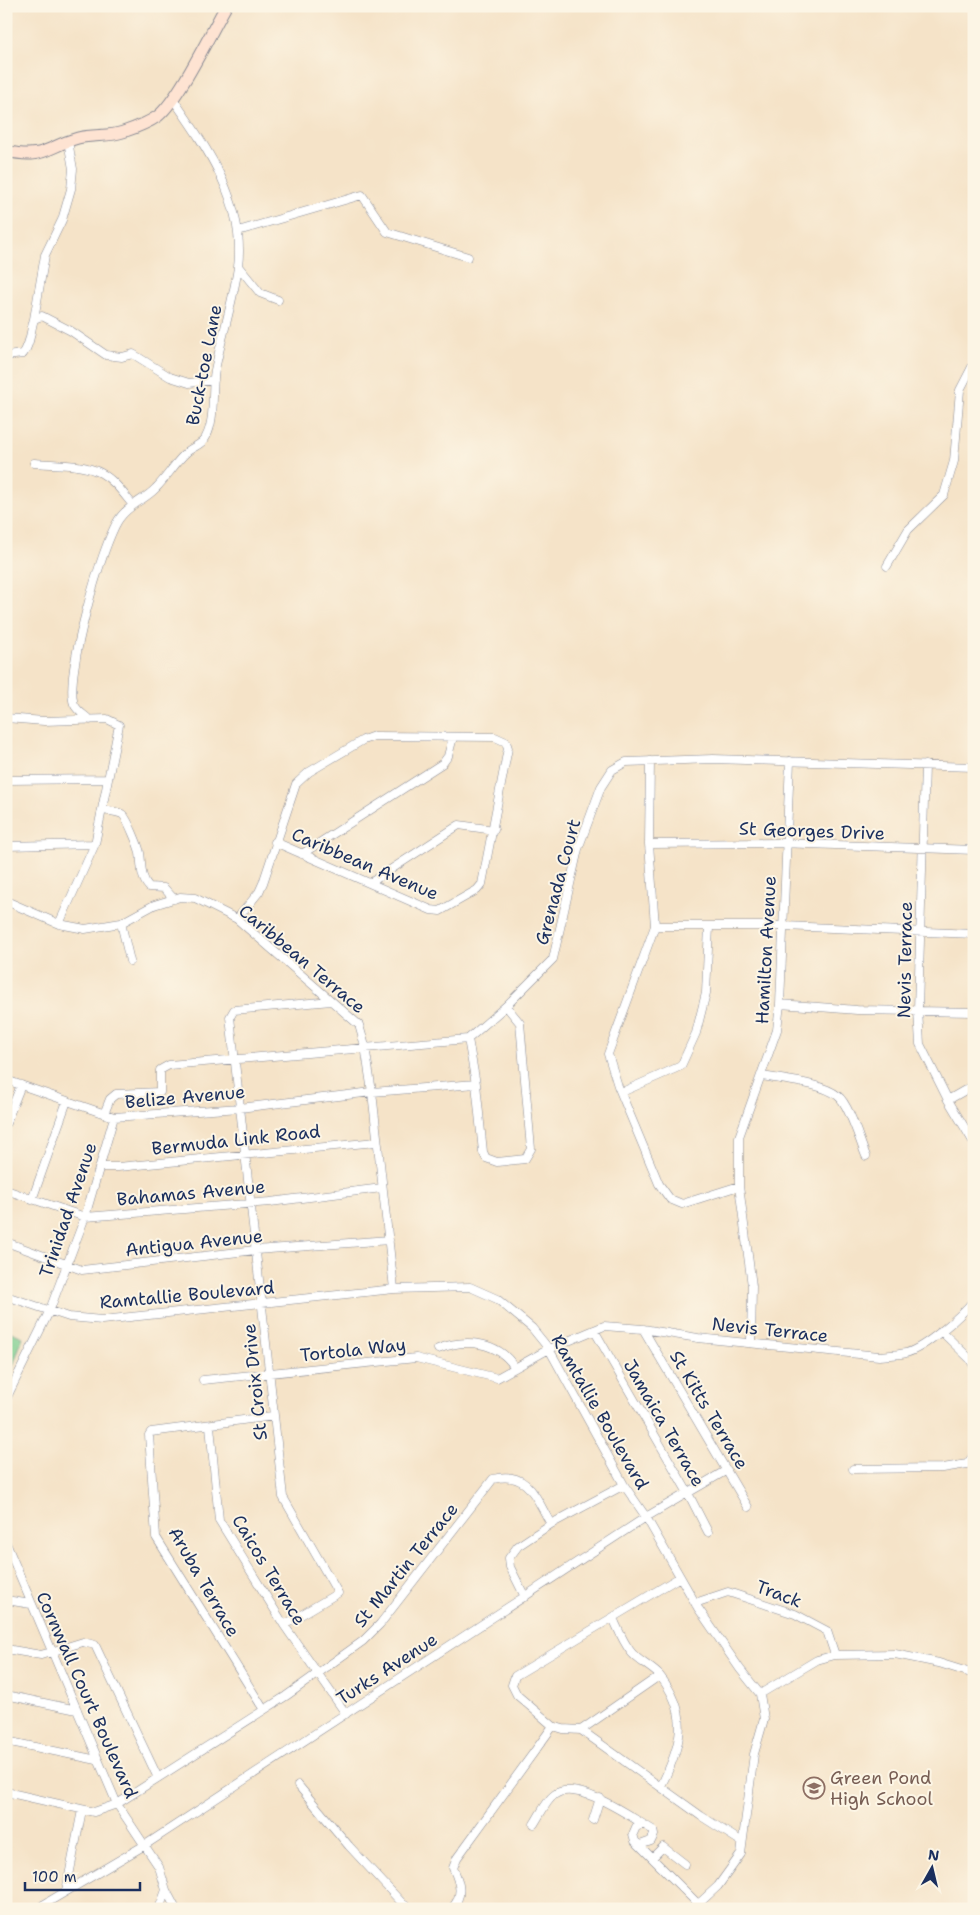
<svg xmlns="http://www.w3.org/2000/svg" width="980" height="1915" font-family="'Shantell Sans',sans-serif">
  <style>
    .park { fill: #7dcd8e; stroke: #4c7e76 }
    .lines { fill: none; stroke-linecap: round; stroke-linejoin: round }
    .street-casing { stroke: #888993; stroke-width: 9 }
    .secondary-casing { stroke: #888993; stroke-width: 13 }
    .street { stroke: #fff; stroke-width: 8 }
    .secondary { stroke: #fee3d2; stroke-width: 11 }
    .labels { text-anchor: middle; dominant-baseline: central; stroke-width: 4; stroke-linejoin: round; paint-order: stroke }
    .street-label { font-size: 18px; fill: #1b2f5e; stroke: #fcf5e5 }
    .education-label { font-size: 18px; fill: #785e54; stroke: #fcf5e5; text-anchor: start }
  </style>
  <rect width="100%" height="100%" fill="#fcf5e5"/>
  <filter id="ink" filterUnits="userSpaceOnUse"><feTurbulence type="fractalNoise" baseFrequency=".02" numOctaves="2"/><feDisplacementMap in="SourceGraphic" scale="10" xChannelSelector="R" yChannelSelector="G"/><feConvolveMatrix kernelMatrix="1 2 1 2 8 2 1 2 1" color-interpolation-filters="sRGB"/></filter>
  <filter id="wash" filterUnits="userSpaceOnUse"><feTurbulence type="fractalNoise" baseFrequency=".0096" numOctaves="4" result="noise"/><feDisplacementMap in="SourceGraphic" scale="20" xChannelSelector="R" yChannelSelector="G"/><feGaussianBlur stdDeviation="1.12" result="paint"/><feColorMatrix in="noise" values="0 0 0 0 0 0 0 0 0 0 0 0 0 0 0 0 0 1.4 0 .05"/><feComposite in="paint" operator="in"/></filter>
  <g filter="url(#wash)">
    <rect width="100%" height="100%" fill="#f5e3c8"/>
    <path class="park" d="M6,1330l17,7 -16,46h-1z"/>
  </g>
  <g filter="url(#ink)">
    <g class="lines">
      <g class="street-casing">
        <path id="street" d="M238,231l124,-36 25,37 81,25
          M238,266l22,27 18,7
          M34,319l11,-64 17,-35 9,-31 2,-20 -5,-28
          M6,356l17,-2c8,-11 7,-22 11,-35l8,-3 29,15 35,24 16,2 11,-3 37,23 19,6 25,-3
          M34,463c21,2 48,0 67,10 13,7 22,20 31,31
          M887,566l21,-36 36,-35 10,-34 6,-71 14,-27
          M6,718l38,3 63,-2 12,6 -24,119 -36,80
          M90,720c-6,-5 -13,-9 -16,-16 -10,-27 28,-160 45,-185 10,-15 26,-19 37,-31 12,-12 20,-27 32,-37 6,-5 14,-6 18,-14 10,-19 5,-46 9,-67 7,-34 18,-68 23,-103 8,-64 -31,-119 -65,-168
          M650,761l-1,83 6,82 -47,128 10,32 41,98 11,15 12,5 57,-18
          M925,765l-7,245 2,34 28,56 26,43
          M6,780l102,-1
          M102,810c6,1 14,1 20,4 5,3 17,33 18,39 2,13 0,24 9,34l15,1 10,11
          M649,844l131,-1 194,7
          M6,846l89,-2
          M302,854l141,-91 5,-7 5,-19
          M370,883l89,-58 35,5
          M6,901l53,23 26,5 36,-6 33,-18 26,-8 15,1 42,21 122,106 6,21 7,46 22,197
          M237,919l22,-27 4,-9 33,-99 13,-12 54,-32 11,-4 121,1 11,5 2,6 -26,136 -5,6 -37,21 -9,-1 -156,-68
          M121,923l9,38
          M655,926h129l190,8
          M780,1004l77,6 117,2
          M468,1039l8,45
          M762,1076c21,4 60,7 76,20 11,8 22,46 28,60
          M6,1080l108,37 126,-9 132,-16 104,-8 7,68 3,6 11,4 28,-3 6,-10 -11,-126 -14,-17
          M622,1092l59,-26 15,-33 10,-40 3,-67
          M948,1100l26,-15
          M104,1114l6,-15 6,-5 44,-2v-22l9,-5 299,-26 38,-33 47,-47 25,-110 12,-32 11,-30 11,-17 14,-8 87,-3 261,8
          M6,1123l15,-38
          M100,1167h18l258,-25
          M6,1190l79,27 185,-15 112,-14
          M32,1200l35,-99
          M6,1242l76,28 174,-20 133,-10
          M6,1296l63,21 33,3 292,-31 76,-2 27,12 35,29 17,21 75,136 22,32 52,91 42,61 20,25 4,25 -10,35 -13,100 -23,32 -25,23
          M643,1329l105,178
          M594,1330l94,163 20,39
          M941,1331l29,28 4,7
          M751,1343l1,-57 -13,-100v-49l38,-107 3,-26 10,-243
          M438,1349c27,-11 61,-8 77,19
          M203,1380l213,-22 81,20 52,-29 55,-23 39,3 55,9 181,18c9,-1 18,-1 27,-3 19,-5 56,-38 68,-53
          M6,1399l43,-87 36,-95 29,-100
          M210,1426l9,94 65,105 62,89
          M853,1469l90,-1 24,-4 7,-9
          M6,1543l111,261 42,63 7,23 10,19
          M525,1597l-15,-30 -1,-9 9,-12 33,-22
          M6,1600l25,4
          M695,1603l33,-11 67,22 32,17 8,24
          M613,1618c5,11 10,24 18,34 7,9 21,15 29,24 31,39 21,70 1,110
          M284,1625l54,-32 -55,-96 -53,-480 4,-7 97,-9
          M6,1649l35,6 42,-13 12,3 63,133
          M760,1694l57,-34 18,-5 60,-1 44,9 35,11
          M6,1695l71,15
          M264,1710l-108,-173 -7,-102 2,-3 123,-16
          M553,1726l-36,-31 -5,-10 3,-9 165,-99
          M581,1730l78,-54
          M6,1741l91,19
          M298,1785l51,61 54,58 8,5
          M6,1792l88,20 23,-8 169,-108 77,-55 17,-17 113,-145c36,-9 43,20 58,45l73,-39
          M593,1820l7,-22
          M534,1824c6,-9 12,-23 20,-29 21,-16 71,18 89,29
          M640,1845l11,-4 3,-6 -1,-5 -10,-6 -7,3 -3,7 2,7 63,63
          M652,1858l11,-11 22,17
          M66,1891l16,-81
          M43,1905l102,-60 501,-328 81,-47
          M159,1909l7,-19
          M451,1909c13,-13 9,-26 2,-41l4,-10 96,-132 10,3 18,1 120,86 41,26"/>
      </g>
      <g class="secondary-casing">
        <path id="secondary" d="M6,151c38,9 40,-4 72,-13 15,-4 31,-1 45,-6 12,-4 25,-9 35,-16 21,-17 53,-84 68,-110"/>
      </g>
      <use href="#street" class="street"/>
      <use href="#secondary" class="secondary"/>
    </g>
  </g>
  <defs>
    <g id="school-ring" transform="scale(1.125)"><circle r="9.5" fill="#fcf5e5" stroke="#8d6e63" stroke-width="1.5"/><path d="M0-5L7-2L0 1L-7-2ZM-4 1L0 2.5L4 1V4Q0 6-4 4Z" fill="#8d6e63"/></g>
  </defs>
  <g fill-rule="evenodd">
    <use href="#school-ring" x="814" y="1788"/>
  </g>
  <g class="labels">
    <g class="street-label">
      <text transform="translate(204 365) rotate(-79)">Buck-toe Lane</text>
      <text transform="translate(812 831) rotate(2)">St Georges Drive</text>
      <text transform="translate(365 864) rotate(23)">Caribbean Avenue</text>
      <text transform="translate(558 882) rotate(-75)">Grenada Court</text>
      <text transform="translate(766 950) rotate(-87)">Hamilton Avenue</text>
      <text transform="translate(302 959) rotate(40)">Caribbean Terrace</text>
      <text transform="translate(905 960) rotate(-89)">Nevis Terrace</text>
      <text transform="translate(185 1097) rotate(-5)">Belize Avenue</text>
      <text transform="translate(236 1140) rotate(-6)">Bermuda Link Road</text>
      <text transform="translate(191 1193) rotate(-5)">Bahamas Avenue</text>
      <text transform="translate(68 1210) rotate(-71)">Trinidad Avenue</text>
      <text transform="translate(194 1243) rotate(-6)">Antigua Avenue</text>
      <text transform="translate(187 1295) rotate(-5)">Ramtallie Boulevard</text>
      <text transform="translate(770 1330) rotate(6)">Nevis Terrace</text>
      <text transform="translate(353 1350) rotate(-6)">Tortola Way</text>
      <text transform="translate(255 1382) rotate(-96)">St Croix Drive</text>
      <text transform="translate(709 1410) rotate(59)">St Kitts Terrace</text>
      <text transform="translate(600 1412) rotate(60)">Ramtallie Boulevard</text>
      <text transform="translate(664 1423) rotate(60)">Jamaica Terrace</text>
      <text transform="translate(406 1565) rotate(-51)">St Martin Terrace</text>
      <text transform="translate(269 1570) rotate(59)">Caicos Terrace</text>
      <text transform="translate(204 1582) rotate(60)">Aruba Terrace</text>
      <text transform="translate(779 1594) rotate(20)">Track</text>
      <text transform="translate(387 1669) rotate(-33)">Turks Avenue</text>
      <text transform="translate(87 1695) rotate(66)">Cornwall Court Boulevard</text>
    </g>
    <g class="education-label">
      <text x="830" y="1778">Green Pond<tspan x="830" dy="21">High School</tspan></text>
    </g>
  </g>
  <rect width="980" height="1915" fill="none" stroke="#fcf5e5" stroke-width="25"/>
  <g transform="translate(932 1868) rotate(8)" stroke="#fcf5e5" stroke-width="4" paint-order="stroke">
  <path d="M0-4L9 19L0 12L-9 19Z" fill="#1b2f5e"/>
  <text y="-8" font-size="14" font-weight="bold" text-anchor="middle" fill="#1b2f5e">N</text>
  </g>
  <path d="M25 1882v8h115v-8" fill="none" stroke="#1b2f5e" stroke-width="2.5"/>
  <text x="32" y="1882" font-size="15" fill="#1b2f5e" stroke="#fcf5e5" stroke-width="4" paint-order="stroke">100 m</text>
</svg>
